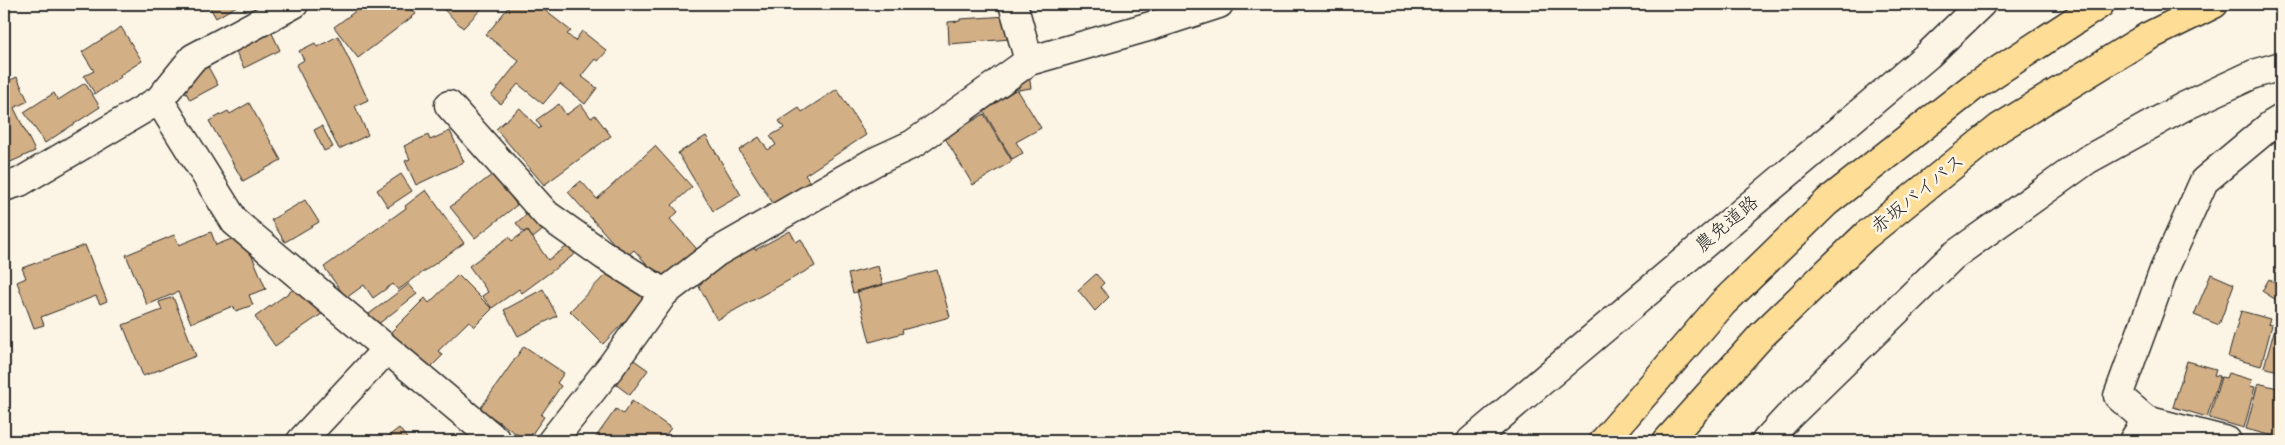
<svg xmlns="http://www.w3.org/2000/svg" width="2285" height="445" font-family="Mynerve,'Klee One',sans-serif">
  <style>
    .building { fill: #d3af85; stroke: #2b2b2b }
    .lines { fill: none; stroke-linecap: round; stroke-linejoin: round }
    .minor-casing { stroke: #2b2b2b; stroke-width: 31 }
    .highway-casing { stroke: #2b2b2b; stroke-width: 31 }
    .minor { stroke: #fcf5e5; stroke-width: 28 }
    .highway { stroke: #fedd96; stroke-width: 28 }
    .labels { text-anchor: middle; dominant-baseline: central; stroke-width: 5; stroke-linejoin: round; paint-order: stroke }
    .street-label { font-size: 19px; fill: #2b2b2b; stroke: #fcf5e5 }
  </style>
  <rect width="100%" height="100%" fill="#fcf5e5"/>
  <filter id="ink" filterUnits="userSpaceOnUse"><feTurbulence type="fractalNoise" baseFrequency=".02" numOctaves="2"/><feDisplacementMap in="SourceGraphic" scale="10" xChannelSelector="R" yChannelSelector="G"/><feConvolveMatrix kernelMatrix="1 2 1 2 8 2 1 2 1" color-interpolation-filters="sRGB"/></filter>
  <g filter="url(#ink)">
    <path class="building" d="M208,4h32l-24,14z
      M365,4h43l8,10 -58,44 -24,-31z
      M438,4h48l-23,24z
      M511,4h26l34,27 -4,3 8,7 7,-10 25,20 -9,10 -3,-2 -14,17 16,12 -12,16 -25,-20 -17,20 -25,-20 -17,20 -10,-8 28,-35 -33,-26z
      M1008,16l2,23 -61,5 -1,-22 12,-1v-2z
      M268,25l12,25 -36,18 -12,-24z
      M121,27l21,34 -22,14 1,2 -26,17 -11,-18 10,-5 -12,-19z
      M338,36l30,64 -13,6 13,29 -29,14 -43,-84 8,-5 -5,-9 16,-8 2,4z
      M205,61l13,24 -28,15 -13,-24z
      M1029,75l2,13 -12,2 -2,-13z
      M17,77l11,24 -14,7 21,43 -31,14v-82z
      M85,83l15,24 -55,36 -21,-31 30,-19 4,7z
      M837,89l29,46 -61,40 7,10 -36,23 -37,-58 20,-13 9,13 8,-5 -6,-9 14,-8 -5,-7 20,-13 3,4z
      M1017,89l24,39 -25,14 7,11 -11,6 -29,-49z
      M249,103l32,57 -38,21 -34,-60 19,-10 2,3z
      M559,104l7,11 15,-11 10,14 4,-3 16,21 -67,49 -48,-56 24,-21 19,21 2,-2 -5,-7z
      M984,114l28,47 -39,24 -28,-47z
      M322,126l11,21 -9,4 -10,-21z
      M450,131l14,31 -48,23 -11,-24 5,-2 -6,-13 24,-11 2,5z
      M706,136l35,59 -28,16 -35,-58z
      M655,146l37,41 -20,18 6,7 -8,7 34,38 -35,31 -35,-38 -8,7 -58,-65 13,-11 16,18z
      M401,174l11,17 -24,16 -11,-17z
      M493,174l24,31 -42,33 -25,-31z
      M426,190l38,53 -66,47 -5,-6 -20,14 -9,-13 -18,13 -22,-31 82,-59 -1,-2z
      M305,200l14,22 -34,20 -14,-22z
      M535,208l14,17 -16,13 -6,-8 -3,3 -8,-10z
      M527,230l21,30 24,-17 7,8 -57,42 -3,-4 -27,19 -10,-12 6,-4 -19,-26 40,-29 3,4z
      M790,231l6,11 5,-3 14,27 -98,54 -21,-39 57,-35 2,4z
      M211,232l5,13 31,-12 9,21 -4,2 14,33 -17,6 4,10 -17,6 -3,-5 -42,17 -13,-31 -31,13 -21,-50 48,-20 5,10z
      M85,245l22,56 -7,3 -4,-8 -55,21 3,8 -10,3 -17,-46 9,-4 -4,-10z
      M878,266l5,19 -30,8 -5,-19z
      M613,267l33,32 -43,45 -33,-33z
      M937,270l13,47 -48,13 1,3 -33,9 -13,-51z
      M1096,274l8,9 -4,4 9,10 -14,14 -17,-21z
      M2211,274l23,10 -15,41 -25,-10z
      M458,275l34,34 -18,18 -5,-6 -31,30 5,4 -16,16 -37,-38 35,-35 4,5z
      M2269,279l12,8v16l-19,-12z
      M305,281l21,30 -51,35 -20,-29z
      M409,284l8,10 -40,31 -8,-11z
      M543,289l14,27 -39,20 -14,-26z
      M173,297l23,59 -53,20 -20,-51 39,-15 -3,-8z
      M2241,311l29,8 -2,5 4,1 -11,41 -33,-9z
      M2277,321l4,1v50l-17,-5z
      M524,346l40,27 -7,10 4,3 -20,29 3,2 -17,24 -47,-32z
      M624,353l24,17 -18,25 -24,-18z
      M2187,361l29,8 -2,6 6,1 -13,41 -34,-10z
      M2228,373l24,7 -2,6 5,1 -11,41 -35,-10 12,-41 5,1z
      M2258,383l23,6 -1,49 -34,-9z
      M632,401l39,27 -10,13h-68l23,-32 7,5z
      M399,428l10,13h-27z"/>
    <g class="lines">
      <g class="minor-casing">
        <path id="minor" d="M1013,4l16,57
          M159,100l76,122 262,219
          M449,105l98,110 58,41 59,37
          M4,187l16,-5 139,-82 34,-42 101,-54
          M2146,420l81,21
          M301,441l85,-91
          M552,441l60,-76 52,-72 53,-41 157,-90 39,-18 116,-83 122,-35 68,-22
          M1471,441l457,-386 53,-51
          M1766,441l22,-24 165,-161 134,-96 96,-53 71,-33 27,-8
          M2133,441l13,-21 -28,-24 46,-126 40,-89 67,-56 10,-6"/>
      </g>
      <g class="highway-casing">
        <path id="highway" d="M1604,441l118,-137 105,-102 146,-115 127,-83
          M1667,441l95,-106 103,-99 134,-108 148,-91 67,-33"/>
      </g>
      <use href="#minor" class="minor"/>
      <use href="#highway" class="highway"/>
    </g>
  </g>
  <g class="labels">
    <g class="street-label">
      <text transform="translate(1918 194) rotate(-39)">赤坂バイパス</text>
      <text transform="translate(1727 224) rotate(-40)">農免道路</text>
    </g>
  </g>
  <rect width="2285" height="445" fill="none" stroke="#fcf5e5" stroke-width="20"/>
  <rect x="10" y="10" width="2265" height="425" fill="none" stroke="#2b2b2b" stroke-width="2" filter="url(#ink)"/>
</svg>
